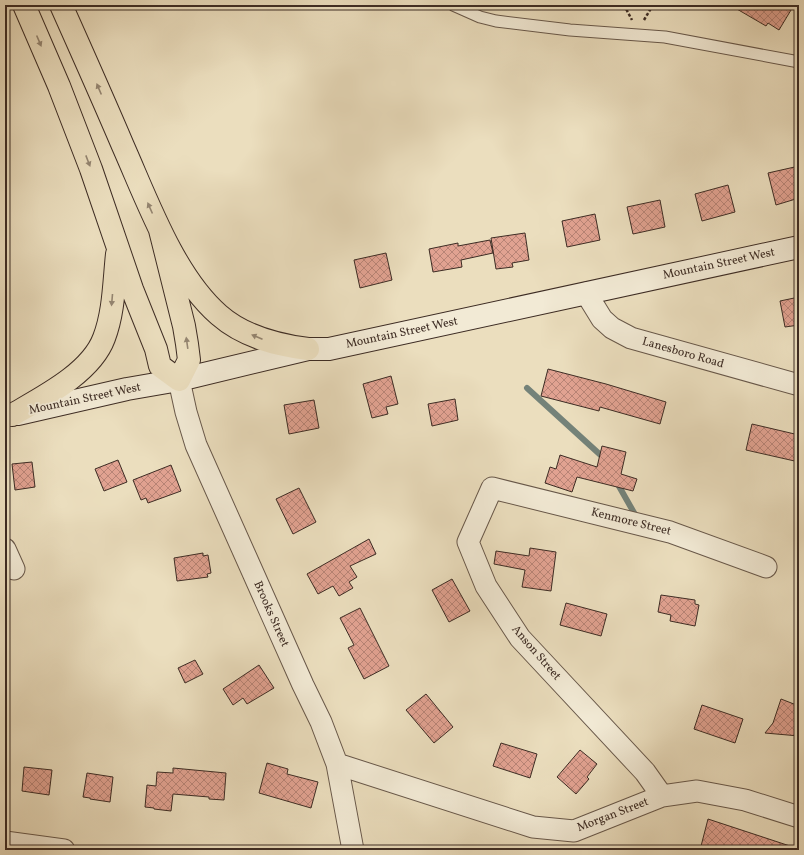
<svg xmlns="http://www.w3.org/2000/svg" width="804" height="855" font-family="Vollkorn,serif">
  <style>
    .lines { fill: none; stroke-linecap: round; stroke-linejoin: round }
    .stream { stroke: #748279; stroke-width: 6 }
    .building { fill: url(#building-cross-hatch); stroke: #3d2c24 }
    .service-casing { stroke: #68584a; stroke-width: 13 }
    .minor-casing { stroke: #68584a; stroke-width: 23 }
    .secondary-casing { stroke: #3d2c24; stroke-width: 24 }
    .motorway-casing { stroke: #3d2c24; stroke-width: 24 }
    .path { stroke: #3d2c24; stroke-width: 2.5; stroke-dasharray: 3 2; stroke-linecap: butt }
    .service { stroke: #f2ead5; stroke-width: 11 }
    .minor { stroke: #f2ead5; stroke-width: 21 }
    .secondary { stroke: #f2ead5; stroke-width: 22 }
    .motorway { stroke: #ebdebe; stroke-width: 22 }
    .oneway { fill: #948571 }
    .labels { text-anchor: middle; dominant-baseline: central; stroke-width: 3.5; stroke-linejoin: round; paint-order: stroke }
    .street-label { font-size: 12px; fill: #3d2c24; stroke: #f2ead5 }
  </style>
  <defs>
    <pattern id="building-cross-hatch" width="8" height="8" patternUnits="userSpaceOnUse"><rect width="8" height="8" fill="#e1a291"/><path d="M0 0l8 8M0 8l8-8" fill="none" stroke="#b88476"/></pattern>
  </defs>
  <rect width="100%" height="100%" fill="#ebdebe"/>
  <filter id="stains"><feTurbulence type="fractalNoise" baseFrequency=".005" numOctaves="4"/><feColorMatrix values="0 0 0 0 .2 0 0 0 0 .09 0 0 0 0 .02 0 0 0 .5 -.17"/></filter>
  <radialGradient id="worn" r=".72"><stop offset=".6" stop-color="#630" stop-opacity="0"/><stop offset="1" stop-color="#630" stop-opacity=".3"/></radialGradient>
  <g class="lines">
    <path class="stream" d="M527,388l79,72
      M616,481l21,37"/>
  </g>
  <path class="building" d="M730,5h64l-15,25 -11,-7 -2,3z
    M799,166v32l-23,7 -8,-32z
    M728,185l7,27 -33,9 -7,-27z
    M660,200l5,27 -32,7 -6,-27z
    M595,214l5,26 -33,7 -5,-26z
    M525,233l4,27 -17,3 1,4 -17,2 -5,-31z
    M490,240l3,13 -32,7 1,7 -29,5 -4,-23 29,-6v3z
    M386,253l6,27 -32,8 -6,-28z
    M799,297v28l-14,2 -5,-26z
    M548,369l58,15 60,18 -6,22 -60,-17 -1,4 -58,-15z
    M391,376l7,28 -12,3 2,7 -16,4 -9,-34z
    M455,399l3,21 -26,6 -4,-22z
    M314,400l5,28 -30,6 -5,-29z
    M752,424l47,11v27l-53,-12z
    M602,446l24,6 -5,22 16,5 -4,12 -56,-14 -5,15 -27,-9 5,-16 6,2 4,-14 37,12z
    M118,460l9,22 -23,9 -9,-22z
    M32,462l3,25 -20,3 -3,-26z
    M171,465l10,26 -33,12 -2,-5 -5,2 -8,-20z
    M299,488l17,34 -23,12 -17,-35z
    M369,539l7,15 -26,12 7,11 -8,5 4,6 -14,8 -6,-10 -15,8 -11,-20z
    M530,548l26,4 -5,39 -29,-4 3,-17 -31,-6 2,-13 33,5z
    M203,553v3l5,-1 3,18 -4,1 1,3 -31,4 -3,-23z
    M452,579l18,32 -21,11 -17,-32z
    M661,595l34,5v4l4,1 -4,21 -25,-5 1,-6 -13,-3z
    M566,603l41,11 -6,22 -41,-11z
    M360,608l29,58 -25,13 -16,-31 6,-3 -14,-27z
    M195,660l8,14 -18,9 -7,-15z
    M259,665l15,23 -27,16 -4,-6 -10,7 -10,-16z
    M426,694l27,33 -19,16 -28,-33z
    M781,699l18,7v30l-34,-3 8,-10z
    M702,705l41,14 -8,24 -41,-14z
    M501,743l36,11 -7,24 -37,-12z
    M580,750l17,14 -10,13 2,2 -13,15 -19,-17z
    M267,763l21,6 -1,5 31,8 -7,26 -52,-15z
    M24,767l28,3 -3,25 -27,-4z
    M173,768l53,5 -2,27 -15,-1v-2l-36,-3 -2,17 -17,-2v-1l-9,-1 2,-22 9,1 1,-14 16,1z
    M87,773l26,4 -3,25 -20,-3v-1l-7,-1z
    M708,819l85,28 -1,3h-92z"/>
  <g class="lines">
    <g class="service-casing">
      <path id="service" d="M453,5l27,12 16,4 74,9 95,7 134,25"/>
    </g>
    <g class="minor-casing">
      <path id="minor" d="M586,293l16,26 10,9 19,10 168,47
        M179,380l7,32 10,33 107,240 18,37 16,42 16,86
        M5,549l9,20
        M337,764l196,63 41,4 88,-35 35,-5 48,9 54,17
        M662,796l-17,-24 -125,-134 -34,-52 -18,-44 24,-54 178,44 96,35
        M5,842l59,8"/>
    </g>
    <g class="secondary-casing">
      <path id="secondary" d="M18,414l109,-25 52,-9 129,-31h21l470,-102"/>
    </g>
    <g class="motorway-casing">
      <path id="motorway" d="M24,5l35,81 32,83 41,120 24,60 4,17 19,14 10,-20 -2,-16 -3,-18 -24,-96
        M61,5c21,47 42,94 62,141 24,54 51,130 96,169 25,22 58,30 89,34
        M12,415c31,-18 79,-42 92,-77 10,-26 10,-56 13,-84"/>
    </g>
    <path class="path" d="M624,5l8,15
      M644,20l9,-15"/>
    <use href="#service" class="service"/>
    <use href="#minor" class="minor"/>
    <use href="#secondary" class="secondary"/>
    <use href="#motorway" class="motorway"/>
  </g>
  <defs><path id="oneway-solid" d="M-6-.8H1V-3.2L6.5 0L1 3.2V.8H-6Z"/></defs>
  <g class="oneway">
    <use href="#oneway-solid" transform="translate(39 41) rotate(67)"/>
    <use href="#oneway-solid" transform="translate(99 89) rotate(-113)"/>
    <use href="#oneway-solid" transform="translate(88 161) rotate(69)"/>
    <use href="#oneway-solid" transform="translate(150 208) rotate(-114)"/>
    <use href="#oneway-solid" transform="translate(112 300) rotate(95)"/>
    <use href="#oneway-solid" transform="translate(257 337) rotate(-157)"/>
    <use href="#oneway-solid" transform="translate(187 343) rotate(-98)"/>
  </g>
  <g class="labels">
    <g class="street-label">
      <text transform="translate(719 264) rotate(-12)">Mountain Street West</text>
      <text transform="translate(402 333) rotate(-12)">Mountain Street West</text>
      <text transform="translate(683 353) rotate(16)">Lanesboro Road</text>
      <text transform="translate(85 399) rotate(-12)">Mountain Street West</text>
      <text transform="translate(631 522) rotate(14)">Kenmore Street</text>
      <text transform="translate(271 614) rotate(66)">Brooks Street</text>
      <text transform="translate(536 653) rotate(49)">Anson Street</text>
      <text transform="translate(613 815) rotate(-21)">Morgan Street</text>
    </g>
  </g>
  <rect width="804" height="855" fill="none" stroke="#ebdebe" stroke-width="20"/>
  <rect x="6" y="6" width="792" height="843" fill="none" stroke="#3d2c24" stroke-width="2"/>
  <rect x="10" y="10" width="784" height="835" fill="none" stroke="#3d2c24"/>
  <rect width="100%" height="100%" filter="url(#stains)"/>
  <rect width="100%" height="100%" fill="url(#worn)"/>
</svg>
